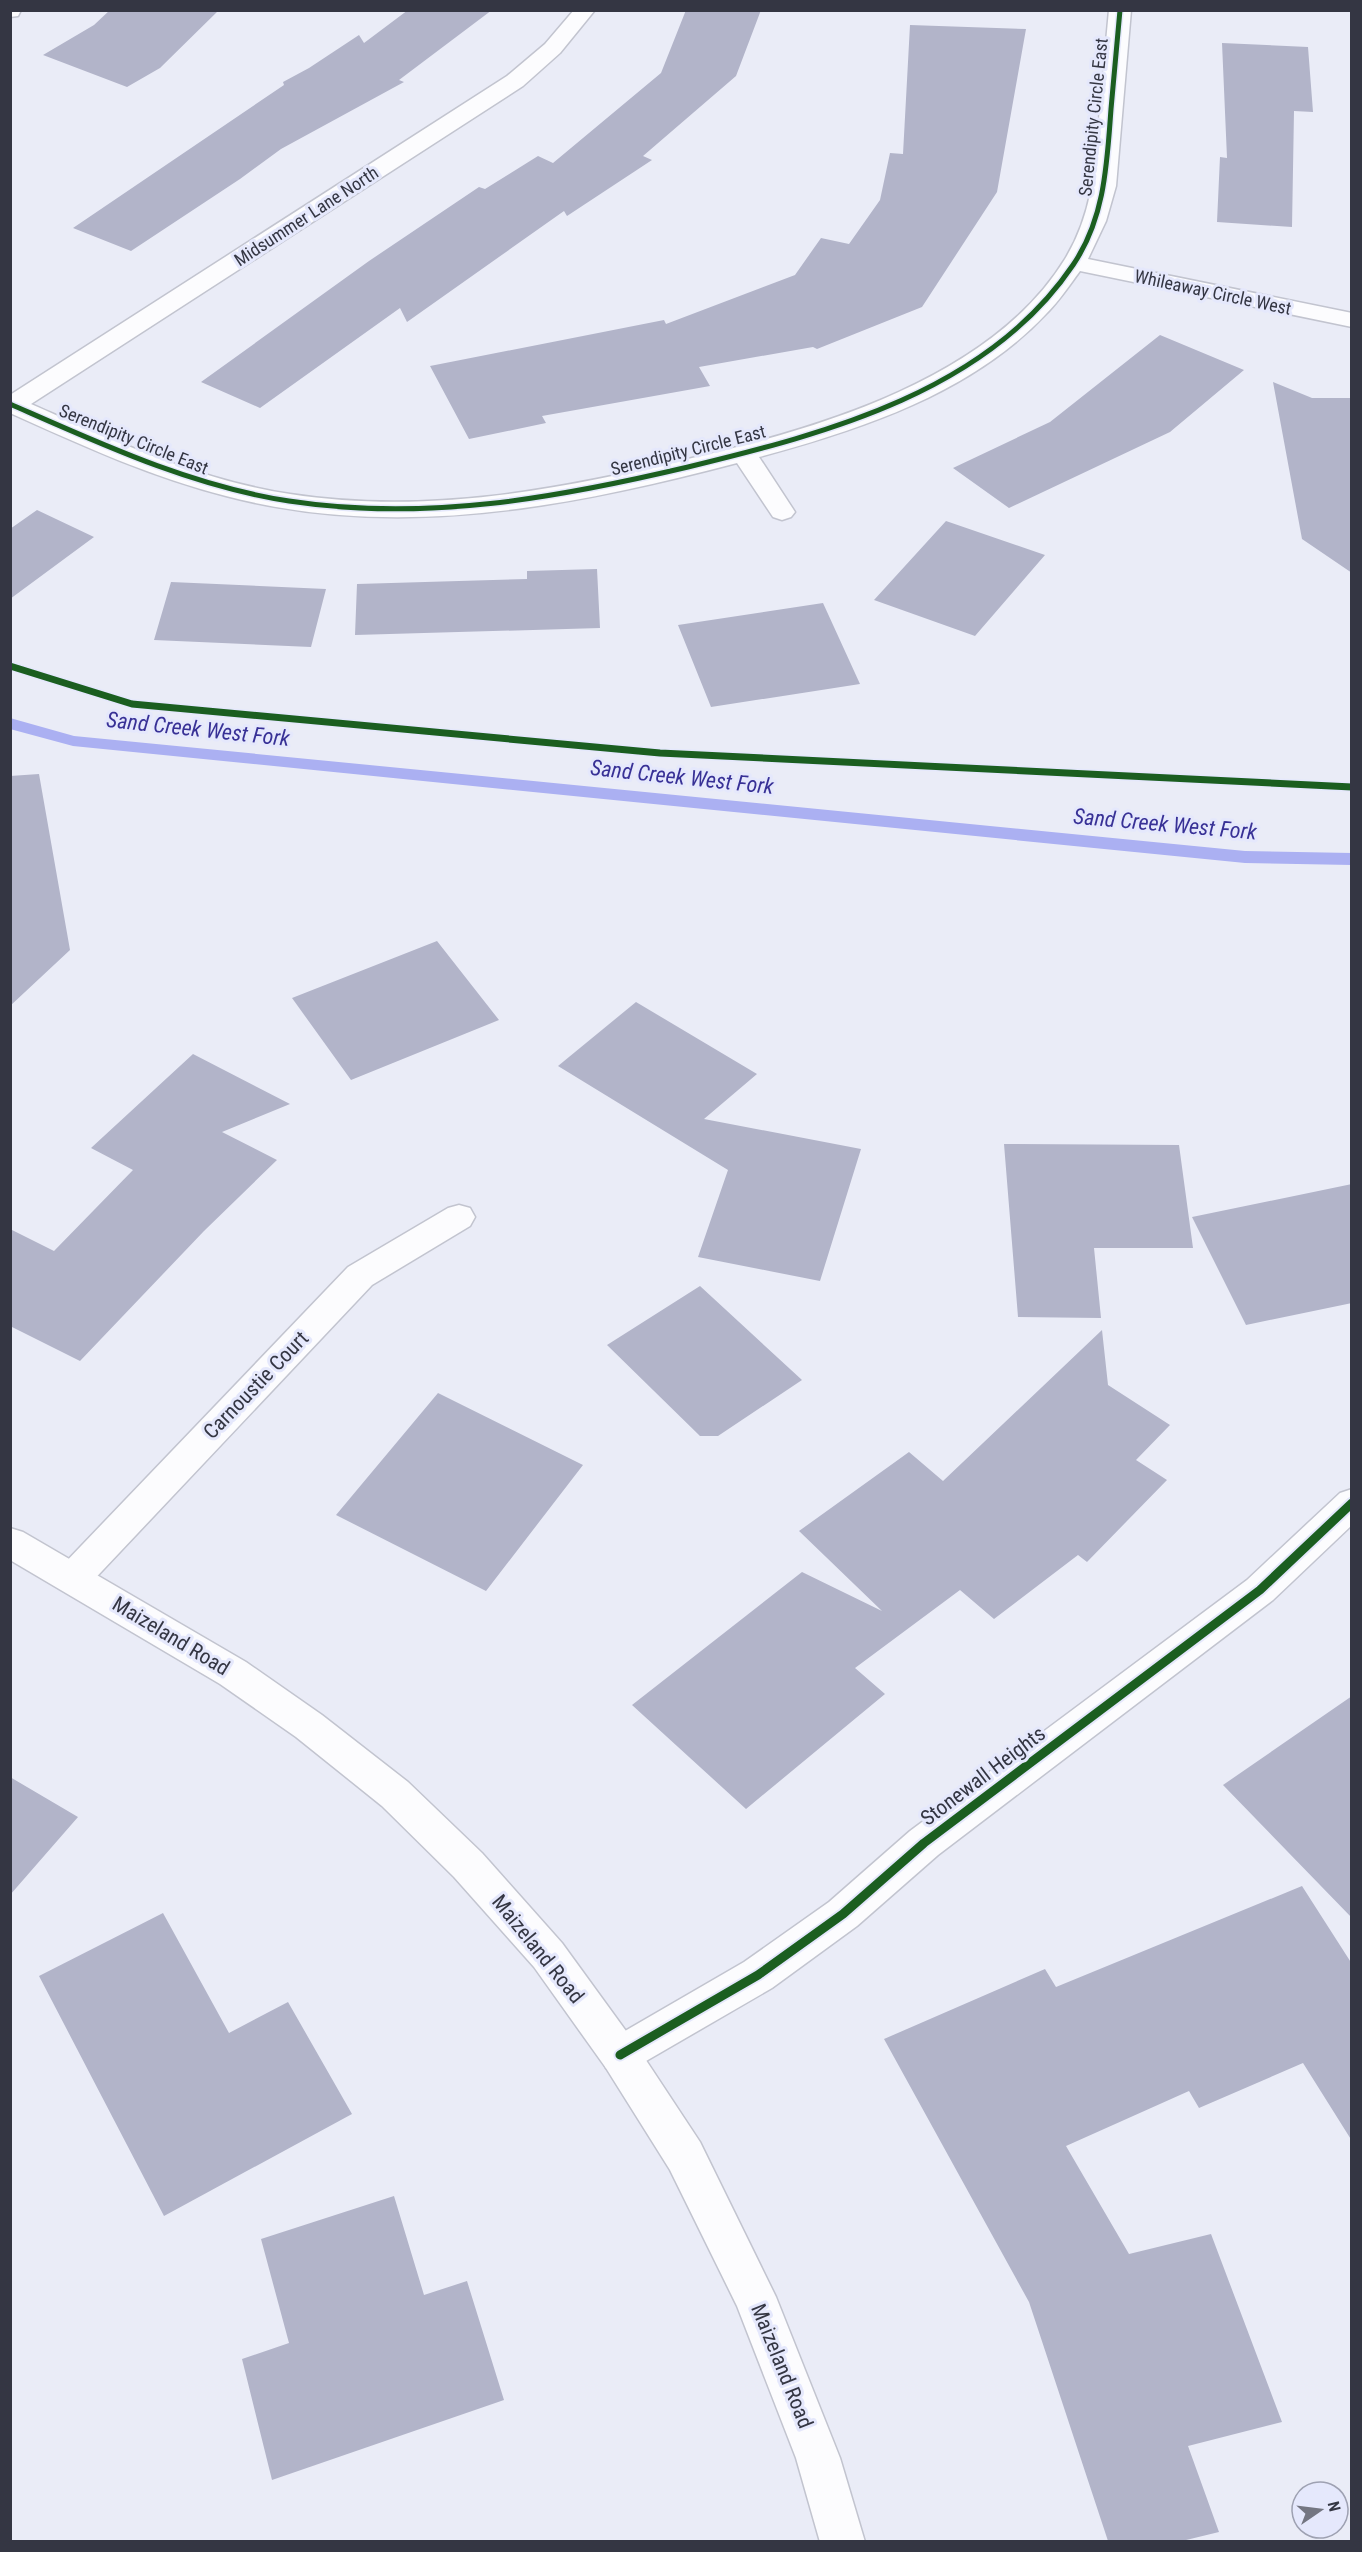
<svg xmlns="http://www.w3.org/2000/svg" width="1362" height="2552" font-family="'Roboto Condensed',sans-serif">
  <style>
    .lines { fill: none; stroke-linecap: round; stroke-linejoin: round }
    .stream { fill: #abb0f2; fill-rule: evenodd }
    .building { fill: #b2b4c9 }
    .street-casing { stroke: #c2c4cf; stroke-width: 3 }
    .secondary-casing { stroke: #c2c4cf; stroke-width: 3 }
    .street { fill: #fcfcfe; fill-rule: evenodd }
    .secondary { fill: #fcfcfe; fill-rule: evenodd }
    .cycleway-far2-casing { stroke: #e5e8fc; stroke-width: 8 }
    .cycleway-far1-casing { stroke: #e5e8fc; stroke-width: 10 }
    .cycleway-casing { stroke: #e5e8fc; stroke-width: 13 }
    .cycleway-far2 { stroke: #1b5e20; stroke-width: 5 }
    .cycleway-far1 { stroke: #1b5e20; stroke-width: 7 }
    .cycleway { stroke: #1b5e20; stroke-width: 9 }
    .labels { text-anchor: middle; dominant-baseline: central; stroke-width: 6; stroke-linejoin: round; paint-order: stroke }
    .far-street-label { font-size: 18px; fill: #343643; stroke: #e5e8fc }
    .street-label { font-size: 21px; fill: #343643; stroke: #e5e8fc }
    .water-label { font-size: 22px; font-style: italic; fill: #383196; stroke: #e5e8fc }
  </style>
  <rect width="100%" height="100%" fill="#eaecf7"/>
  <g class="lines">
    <path class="stream" d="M10,718l64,18 1171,115 107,2v12l-107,-2 -1172,-117 -63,-17z"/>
  </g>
  <path class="building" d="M110,10h109l-59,58 -33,19 -84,-32 51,-30z
    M408,10h84l-93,70 5,2 -123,67 -41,30 -109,72 -58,-23 211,-143 -1,-3 26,-14 50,-33 5,8z
    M686,10h75l-25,66 -93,80 9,4 -85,56 -3,-5 -157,111 -7,-14 -140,100 -59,-26 168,-121 110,-74 6,2 53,-33 15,7 108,-90z
    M910,25l116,4 -29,163 -75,115 -105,42 -4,-2 -114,20 11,19 -168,30 4,7 -77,16 -39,-73 234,-46 2,4 129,-49 26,-37 28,6 31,-44 10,-47 13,1z
    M1222,43l86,4 5,65 -19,-1 -2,116 -75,-5 3,-65 7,1z
    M1160,335l84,35 -74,62 -161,76 -56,-40 97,-46z
    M1273,382l39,16h40v175l-50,-34z
    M37,510l57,27 -84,62v-70z
    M946,521l99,34 -70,81 -101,-36z
    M597,569l3,59 -245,7 2,-51 170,-5v-8z
    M171,582l155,7 -15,58 -157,-7z
    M823,603l37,81 -149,23 -33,-82z
    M39,774l31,176 -60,56v-230z
    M437,941l62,79 -148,60 -59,-82z
    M636,1002l121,72 -53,45 157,30 -41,132 -122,-24 30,-87 -170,-104z
    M193,1054l97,50 -68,28 55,28 -73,71 -124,130 -70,-35v-97l44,22 79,-81 -42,-22z
    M1004,1144l175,1 14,103h-99l7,70 -83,-1z
    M1352,1184v119l-106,22 -54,-108z
    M700,1286l102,94 -84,56h-18l-93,-91z
    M1102,1330l6,55 62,40 -34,35 31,20 -80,82 -9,-7 -84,64 -34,-29 -105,78 30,26 -139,115 -114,-104 170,-133 80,39 -83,-80 110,-79 34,29z
    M438,1393l145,72 -97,126 -150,-76z
    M1352,1696v222l-129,-133z
    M10,1777l68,40 -68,78z
    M1302,1886l50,78v177l-49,-78 -104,45 -10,-17 -123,55 63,108 82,-20 71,188 -94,24 31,86 -37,9h-74l-79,-239 -145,-263 161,-70 11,18z
    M163,1913l66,120 59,-31 64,112 -188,102 -125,-240z
    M394,2196l30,99 43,-14 37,119 -232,80 -30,-121 47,-16 -28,-104z"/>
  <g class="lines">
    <g class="street-casing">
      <path id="street" d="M10,10h11l-3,6 -8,1z
        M574,10h21l-35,43 -37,33 -492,318c84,37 167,76 259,90 136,21 269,-4 402,-36 128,-30 300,-80 373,-199 29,-47 31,-99 35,-153 3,-32 6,-64 9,-96h22l-15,176 -10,35 -18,38 264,54v14l-272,-56c-11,15 -21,30 -34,43 -74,79 -186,116 -287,143l36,55 -4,5 -9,3 -9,-3 -36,-54c-166,44 -341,78 -511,33 -75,-19 -145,-51 -216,-83v-18l497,-319 38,-32z
        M459,1205l11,3 5,9 -5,9 -98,59 -286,303 -13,5 -13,-5 -5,-10 5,-10 288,-301 100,-59z
        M1352,1489v36l-79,75 -335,255 -81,71 -85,62 -138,80 -14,6 -14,-6 -6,-13 6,-13 138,-80 85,-60 81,-71 337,-251 93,-87z"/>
    </g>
    <g class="secondary-casing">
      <path id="secondary" d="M10,1528l13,4 223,130 76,53 86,67 74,71 80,90 72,99 66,100 76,155 64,161 25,84h-45l-24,-84 -59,-152 -67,-136 -64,-102 -72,-101 -80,-90 -72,-71 -86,-69 -76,-53 -210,-124z"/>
    </g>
    <use href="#street" class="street"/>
    <use href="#secondary" class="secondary"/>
    <g class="cycleway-far2-casing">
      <path id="cycleway-far2" d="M10,404c91,40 181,82 279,97 136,21 268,-3 399,-34 140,-34 300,-76 385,-202 32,-47 34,-102 38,-156 3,-33 6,-66 9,-99"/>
    </g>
    <g class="cycleway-far1-casing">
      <path id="cycleway-far1" d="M10,666l122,38 528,49 692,34"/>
    </g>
    <g class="cycleway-casing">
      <path id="cycleway" d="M620,2055l138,-80 85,-61 81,-71 336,-253 92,-87"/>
    </g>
    <use href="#cycleway-far2" class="cycleway-far2"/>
    <use href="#cycleway-far1" class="cycleway-far1"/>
    <use href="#cycleway" class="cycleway"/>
  </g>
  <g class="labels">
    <g class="far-street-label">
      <text transform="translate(1093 117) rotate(-84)">Serendipity Circle East</text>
      <text transform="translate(306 216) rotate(-33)">Midsummer Lane North</text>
      <text transform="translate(1213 292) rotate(12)">Whileaway Circle West</text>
      <text transform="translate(134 439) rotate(22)">Serendipity Circle East</text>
      <text transform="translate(688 450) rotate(-14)">Serendipity Circle East</text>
    </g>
    <g class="street-label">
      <text transform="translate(256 1385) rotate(-46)">Carnoustie Court</text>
      <text transform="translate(171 1636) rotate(31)">Maizeland Road</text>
      <text transform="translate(983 1776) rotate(-37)">Stonewall Heights</text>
      <text transform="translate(538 1949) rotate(51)">Maizeland Road</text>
      <text transform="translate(782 2366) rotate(68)">Maizeland Road</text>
    </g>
    <g class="water-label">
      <text transform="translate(198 729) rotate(6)">Sand Creek West Fork</text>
      <text transform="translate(682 777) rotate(6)">Sand Creek West Fork</text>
      <text transform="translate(1165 824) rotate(5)">Sand Creek West Fork</text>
    </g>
  </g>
  <rect width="1362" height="2552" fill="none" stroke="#343643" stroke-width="24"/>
  <g transform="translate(1320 2510) rotate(76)"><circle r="28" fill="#e5e8fc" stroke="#9ea1b2" stroke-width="1.5"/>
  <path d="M0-4.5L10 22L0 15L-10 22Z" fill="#747682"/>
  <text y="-9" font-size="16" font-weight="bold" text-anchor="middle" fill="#343643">N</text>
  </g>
</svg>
